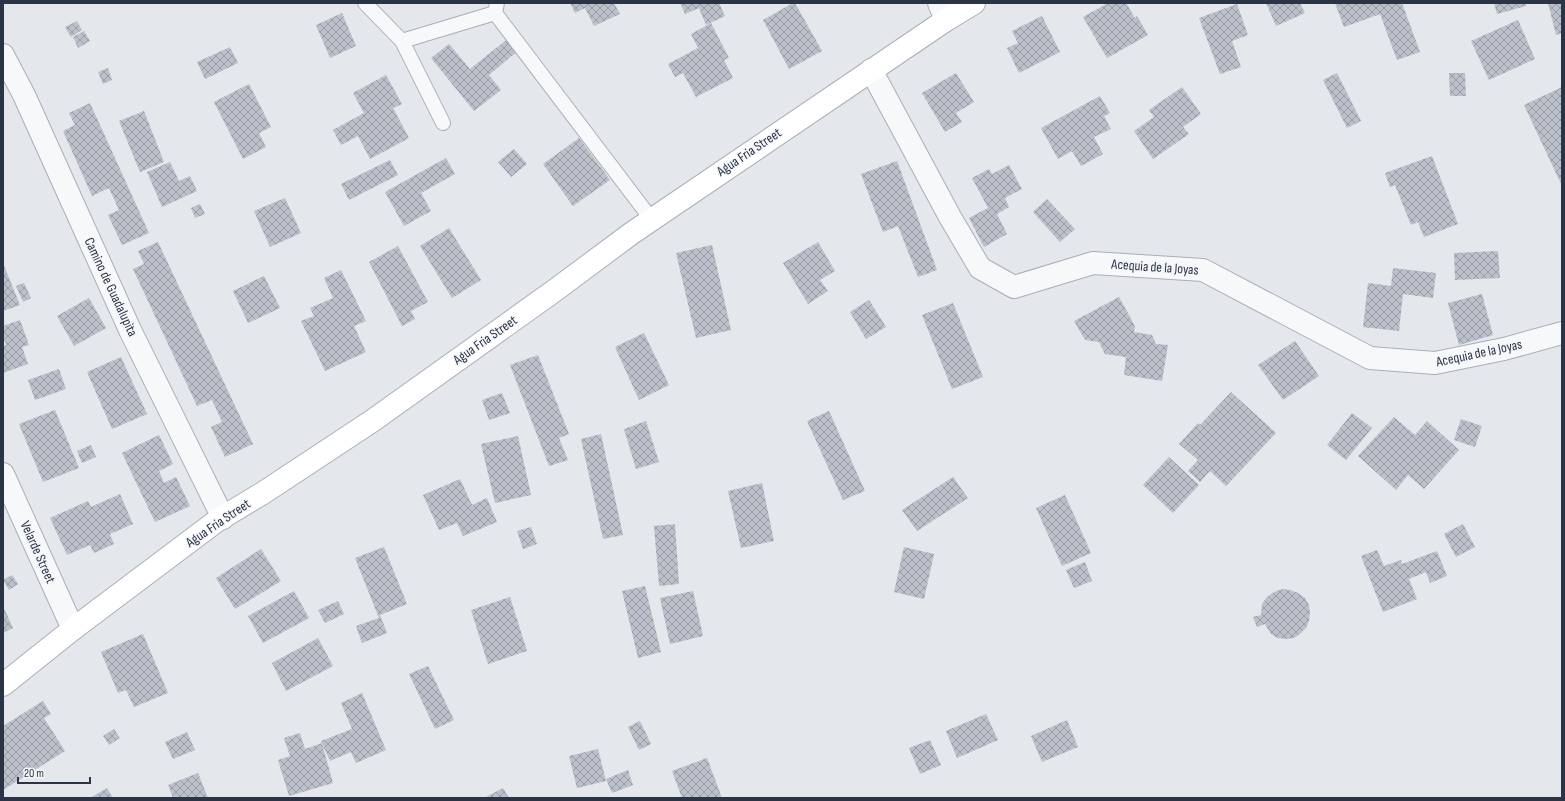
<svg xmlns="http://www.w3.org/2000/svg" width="1565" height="801" font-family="'Sofia Sans Condensed',sans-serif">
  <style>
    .building { fill: url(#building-cross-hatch) }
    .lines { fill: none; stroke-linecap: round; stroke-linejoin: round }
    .lane-casing { stroke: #a9aeb7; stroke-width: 16 }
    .street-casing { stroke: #a9aeb7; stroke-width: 24 }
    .secondary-casing { stroke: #a9aeb7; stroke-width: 24 }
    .lane { stroke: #f7f8fa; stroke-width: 14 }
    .street { stroke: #f7f8fa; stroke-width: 22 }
    .secondary { stroke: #fff; stroke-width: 22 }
    .labels { text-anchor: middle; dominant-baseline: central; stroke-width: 3; stroke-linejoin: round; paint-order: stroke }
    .street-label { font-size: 14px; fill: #2b3445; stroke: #f4f6f9 }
  </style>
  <defs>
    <pattern id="building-cross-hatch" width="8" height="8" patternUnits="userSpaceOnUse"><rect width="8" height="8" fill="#bbc0ca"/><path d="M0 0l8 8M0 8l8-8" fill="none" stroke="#989da6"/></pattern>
  </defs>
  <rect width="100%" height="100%" fill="#e4e7ec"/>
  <path class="building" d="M570,3h44l6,11 -26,12 -9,-18 -10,5z
    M680,3h39l6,13 -19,9 -7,-17 -14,6z
    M793,3h2l27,48 -33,18 -26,-49z
    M1108,3h18l9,15 2,-2 11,19 -41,23 -24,-41z
    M1266,3h34l5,10 -29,13z
    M1335,3h67l18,49 -23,8 -17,-46 -36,13z
    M1494,3h31l1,3 -29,8z
    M1548,3h14v30l-6,2z
    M1237,4l11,31 -16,6 9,26 -21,7 -21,-56z
    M342,13l14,33 -26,12 -14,-33z
    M1042,16l18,36 -41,21 -12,-25 11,-5 -6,-12z
    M1518,20l17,39 -46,21 -18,-39z
    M77,21l5,9 -11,7 -6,-10z
    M711,23l18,35 -5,2 9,18 -37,19 -13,-24 -8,4 -7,-13 30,-16 -7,-14z
    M84,31l6,10 -12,7 -5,-11z
    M510,37l10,12 -31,26 12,15 -27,21 -43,-53 18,-14 21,25z
    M230,47l8,16 -33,16 -8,-17z
    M108,68l4,12 -9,4 -5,-12z
    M956,73l18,29 -18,11 6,9 -17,10 -23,-39z
    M1337,73l24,48 -14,7 -24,-48z
    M1449,73h16l1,23h-16z
    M386,75l16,29 -9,4 16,30 -39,21 -12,-23 -17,9 -8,-15 31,-17 -11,-20z
    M249,84l22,43 -12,6 7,14 -23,12 -29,-57z
    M1182,87l19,27 -18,13 6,7 -36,25 -19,-28 20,-14 -5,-7z
    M1562,87v99l-38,-81z
    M1100,96l10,17 -6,3 7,13 -17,8 9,17 -22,12 -9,-15 -14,8 -17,-31z
    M90,103l59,130 -27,12 -14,-30 11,-5 -10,-22 -17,8 -29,-65 12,-6 -6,-12z
    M144,111l20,51 -24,10 -21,-51z
    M579,138l31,42 -37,26 -30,-42z
    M514,149l13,15 -16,13 -13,-15z
    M1432,156l26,68 -34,13 -6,-15 -7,3 -16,-40 -5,2 -5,-14z
    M446,158l9,16 -34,19 10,18 -27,15 -19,-34z
    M390,160l8,15 -49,25 -8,-16z
    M897,161l40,109 -19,7 -20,-51 -15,6 -22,-58z
    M170,162l9,19 11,-5 7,15 -35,16 -15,-35z
    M1009,165l13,24 -17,9 4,9 -12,7 10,20 -23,13 -15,-29 19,-10 -16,-30 17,-9 3,5z
    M285,198l16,35 -31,14 -16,-36z
    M1047,199l28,30 -15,13 -27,-30z
    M200,204l5,10 -10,4 -4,-10z
    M449,228l32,52 -29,18 -32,-52z
    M158,242l95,202 -28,13 -14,-30 11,-5 -10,-22 -15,6 -64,-137 11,-5 -6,-13z
    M818,242l17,29 -15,9 8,11 -20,13 -25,-41z
    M712,245l19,85 -35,8 -20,-85z
    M398,246l30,56 -17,9 4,8 -13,7 -33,-64z
    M1498,251l2,27 -45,2 -1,-27z
    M3,263l17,42 -17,6z
    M1393,268l43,5 -3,25 -30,-4 -4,37 -36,-4 5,-44 23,3z
    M341,270l25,51 -12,5 12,26 -41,19 -24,-50 13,-5 -4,-8 23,-10 -9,-20z
    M264,276l16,32 -32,15 -15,-32z
    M24,283l7,15 -8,4 -7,-16z
    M1482,294l11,41 -34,10 -11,-42z
    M1119,297l16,29 -1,6 18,3 4,9 12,1 -6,36 -38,-6 2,-18 -21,-3 -6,-12 -14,-2 -11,-19z
    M89,298l17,30 -32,18 -17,-30z
    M869,300l17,27 -20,12 -16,-27z
    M953,303l30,74 -31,12 -30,-74z
    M20,320l9,25 -7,2 6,17 -25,9v-27l3,-1 -3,-9v-10z
    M644,333l25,52 -30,15 -24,-53z
    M1295,341l24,35 -36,24 -25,-35z
    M538,355l31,79 -10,4 9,22 -19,6 -39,-101z
    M121,357l26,57 -35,15 -25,-57z
    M59,369l7,20 -31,11 -7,-20z
    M1231,392l45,41 -50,53 -16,-15 -10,11 -12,-11 10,-11 -19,-16 19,-21 2,2z
    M502,393l8,20 -21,7 -7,-20z
    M55,410l24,58 -36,14 -24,-58z
    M829,411l36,80 -22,9 -36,-79z
    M1352,413l20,15 -26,32 -19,-15z
    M1394,417l21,18 12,-14 32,29 -35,39 -16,-14 -12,15 -38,-34z
    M1461,419l21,7 -7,21 -21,-7z
    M646,421l13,41 -23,7 -12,-40z
    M601,434l22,101 -20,4 -22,-100z
    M159,435l14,29 -14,7 5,12 12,-6 14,29 -35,16 -33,-69z
    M518,436l13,59 -36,8 -14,-59z
    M91,445l5,12 -14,6 -5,-12z
    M1169,457l30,28 -26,28 -30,-28z
    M953,477l15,21 -51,33 -15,-21z
    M460,479l12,26 15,-7 10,24 -34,14 -6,-13 -18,7 -16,-35z
    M762,483l12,58 -33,7 -13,-57z
    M120,494l13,30 -23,10 4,10 -20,9 -4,-8 -23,10 -17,-37 38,-17 3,6z
    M1065,495l26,58 -29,13 -26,-58z
    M675,524l4,60 -20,2 -5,-60z
    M1463,524l12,23 -19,10 -12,-23z
    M531,527l6,17 -14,5 -6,-18z
    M384,547l23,57 -27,11 7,18 -25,10 -6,-17 23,-8 -24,-60z
    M904,547l30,7 -10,45 -30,-7z
    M261,549l20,32 -46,28 -19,-31z
    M1377,550l7,16 17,-6 1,4 35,-13 10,25 -17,7 -4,-11 -17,7 8,20 -34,13 -22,-56z
    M1085,562l7,19 -18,7 -8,-18z
    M12,575l6,9 -9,6 -6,-10z
    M645,586l16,66 -23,6 -16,-67z
    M1282,589l8,1 8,3 7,5 4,7 1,8 -1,8 -3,7 -6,6 -6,4 -8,1 -8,-1 -7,-4 -6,-10 -8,3 -4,-10 8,-2 1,-11 5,-7 7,-5z
    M294,591l15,27 -46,25 -15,-27z
    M693,591l10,45 -33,8 -10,-46z
    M510,597l17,54 -39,13 -17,-54z
    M338,601l6,13 -19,9 -7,-13z
    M3,606l10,22 -10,5z
    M143,634l25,59 -34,14 -8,-17 -8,3 -17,-41z
    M318,638l15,28 -47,25 -14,-28z
    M428,666l26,54 -19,9 -26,-55z
    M362,693l24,57 -30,13 -5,-11 -21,9 -9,-20 31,-12 -11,-26z
    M43,701l8,13 -7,4 21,33 -62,39v-64z
    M986,714l12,26 -41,18 -11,-27z
    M1067,720l11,27 -36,15 -11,-26z
    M640,721l11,23 -12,6 -11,-23z
    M114,729l6,9 -11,7 -6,-9z
    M187,732l8,18 -22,9 -8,-17z
    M300,733l5,16 17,-6 11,40 -44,13 -11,-36 12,-4 -6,-18z
    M930,740l11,25 -21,9 -11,-26z
    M598,749l8,32 -29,7 -8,-32z
    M707,758l15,40h-40l-10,-27z
    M628,770l5,15 -21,8 -6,-14z
    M198,773l10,25h-35l-5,-13z
    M107,788l6,10h-23z
    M503,788l6,10h-25z"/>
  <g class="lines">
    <g class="lane-casing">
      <path id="lane" d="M365,3l37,38 93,-28
        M497,3l-2,10 157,207
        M402,41l41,82"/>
    </g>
    <g class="street-casing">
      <path id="street" d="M939,3l7,17
        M3,55l21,40 106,235 93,188
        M871,70l79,147 30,51 34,19 79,-24 110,7 167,88 65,5 69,-14 58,-16
        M3,474l70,155"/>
    </g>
    <g class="secondary-casing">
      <path id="secondary" d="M3,685l70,-56 145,-109 45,-27 109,-72 182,-130 78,-58 314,-213 28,-17"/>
    </g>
    <use href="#lane" class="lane"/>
    <use href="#street" class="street"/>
    <use href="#secondary" class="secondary"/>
  </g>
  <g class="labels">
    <g class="street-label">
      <text transform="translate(749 152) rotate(-34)">Agua Fria Street</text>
      <text transform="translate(1155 267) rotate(4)">Acequia de la Joyas</text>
      <text transform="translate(111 287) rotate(65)">Camino de Guadalupita</text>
      <text transform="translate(485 340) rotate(-35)">Agua Fria Street</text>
      <text transform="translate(1479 353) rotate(-12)">Acequia de la Joyas</text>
      <text transform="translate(218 523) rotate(-34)">Agua Fria Street</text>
      <text transform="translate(38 552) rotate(66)">Velarde Street</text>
    </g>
  </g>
  <rect width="1565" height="801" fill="none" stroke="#2b3445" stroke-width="8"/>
  <path d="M18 777v6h72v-6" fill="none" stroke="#2b3445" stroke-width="2"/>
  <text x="24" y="777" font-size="12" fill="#2b3445" stroke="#f4f6f9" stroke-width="3" paint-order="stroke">20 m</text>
</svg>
